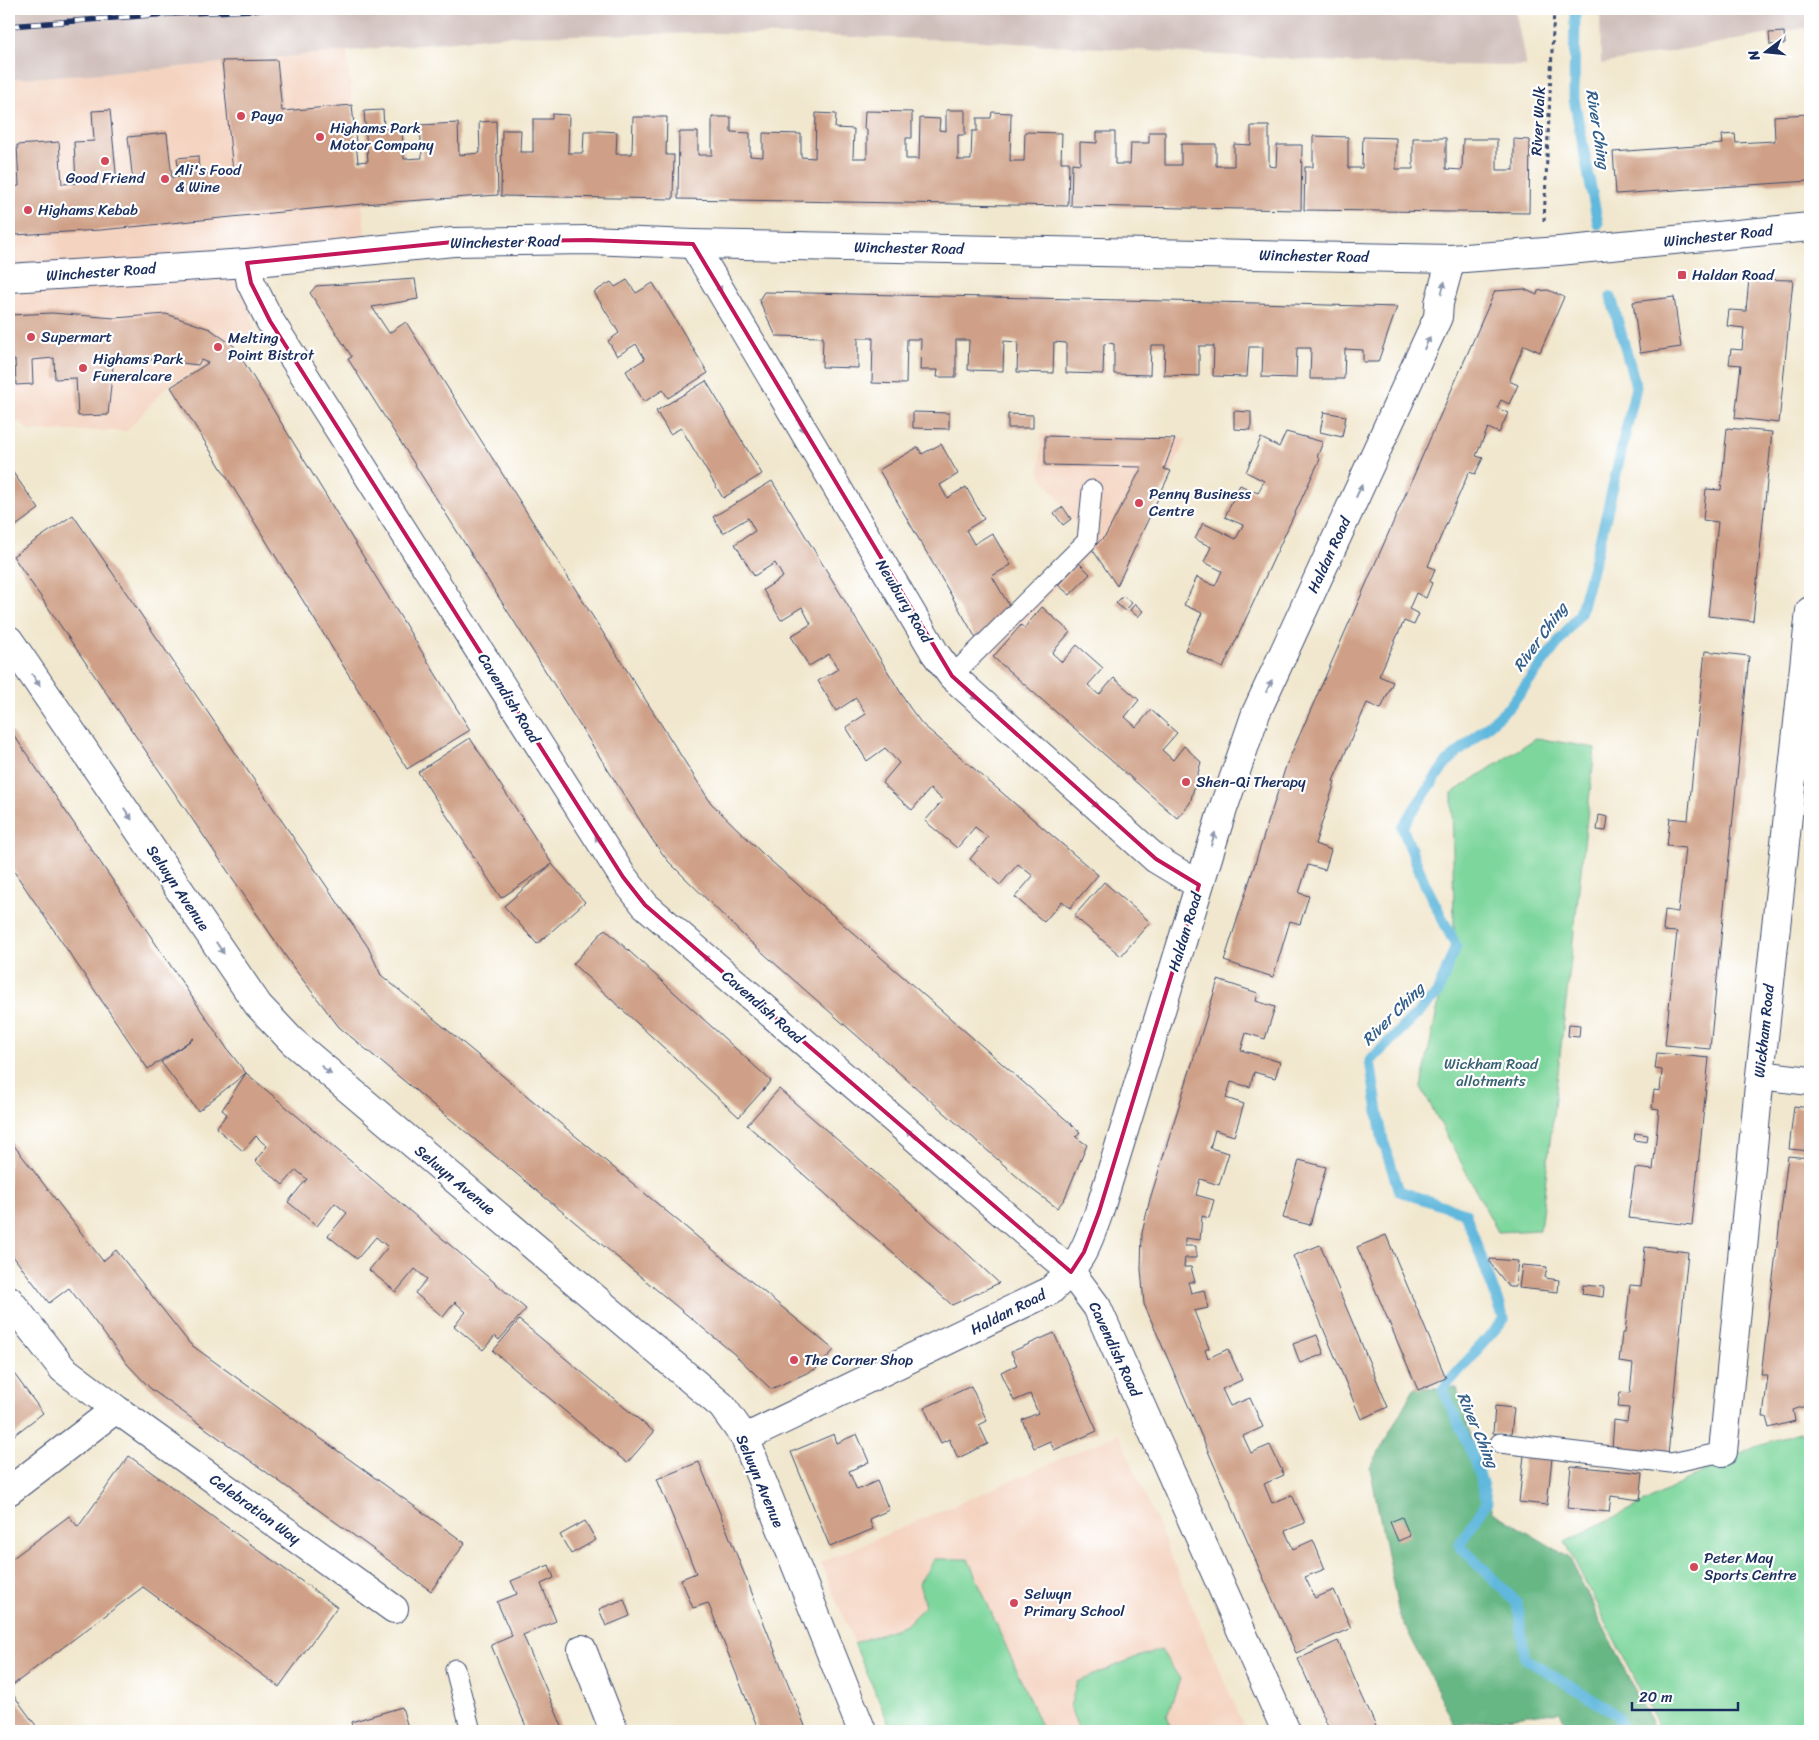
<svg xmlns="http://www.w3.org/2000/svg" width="1819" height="1740" font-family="Sriracha,sans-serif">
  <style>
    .built { fill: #f4d3c0 }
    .industrial { fill: #d0c0bc }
    .green { fill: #7dd69c; stroke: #4c827d }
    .forest { fill: #66b784; stroke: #407371 }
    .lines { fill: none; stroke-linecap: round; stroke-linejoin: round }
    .stream { stroke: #60b8dd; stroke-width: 11 }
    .building { fill: #cfa087 }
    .service-casing { stroke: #3b4b6f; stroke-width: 21 }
    .minor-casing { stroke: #3b4b6f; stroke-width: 30 }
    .secondary-casing { stroke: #3b4b6f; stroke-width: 30 }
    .path { stroke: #3b4b6f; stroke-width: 3; stroke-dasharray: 4 4; stroke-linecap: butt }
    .service { stroke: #fff; stroke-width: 19 }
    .minor { stroke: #fff; stroke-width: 28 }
    .secondary { stroke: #fff; stroke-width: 28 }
    .rail-casing { stroke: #1b2f5e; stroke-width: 5.5 }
    .rail { stroke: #fff; stroke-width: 4; stroke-dasharray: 11; stroke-linecap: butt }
    .oneway { fill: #8d97ae }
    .marked { fill: none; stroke: #c2185b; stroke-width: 4; stroke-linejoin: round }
    .poi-dot { fill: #d1495b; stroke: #fff; stroke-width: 2 }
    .labels { text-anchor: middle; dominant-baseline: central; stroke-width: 4.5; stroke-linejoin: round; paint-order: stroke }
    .poi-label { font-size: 15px; fill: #1b2f5e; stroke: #fff; text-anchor: start }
    .street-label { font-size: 15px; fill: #1b2f5e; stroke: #fff }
    .park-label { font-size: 15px; fill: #386171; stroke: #fff }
    .water-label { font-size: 16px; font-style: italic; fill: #335f8a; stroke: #fff }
  </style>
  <rect width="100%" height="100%" fill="#fff"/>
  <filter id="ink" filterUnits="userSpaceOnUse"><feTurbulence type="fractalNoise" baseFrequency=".02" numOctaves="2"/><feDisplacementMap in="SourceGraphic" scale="10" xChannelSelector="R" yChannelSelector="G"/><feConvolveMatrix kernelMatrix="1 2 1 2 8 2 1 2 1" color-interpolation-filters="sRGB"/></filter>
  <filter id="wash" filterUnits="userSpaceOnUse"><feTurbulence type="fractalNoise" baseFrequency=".0096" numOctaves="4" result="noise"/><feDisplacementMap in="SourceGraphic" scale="20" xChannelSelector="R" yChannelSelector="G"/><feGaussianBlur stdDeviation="1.12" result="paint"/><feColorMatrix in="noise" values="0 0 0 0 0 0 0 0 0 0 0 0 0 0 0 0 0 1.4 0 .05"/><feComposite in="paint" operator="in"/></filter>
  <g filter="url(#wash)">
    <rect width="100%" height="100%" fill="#f1e7ce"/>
    <path class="built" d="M347,51l19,192 -128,12 17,78 -91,56 -37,42h-99l-8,-10 -11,9v-351l140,-9z
      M1041,434l146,5 -70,147 -25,-37 -99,108 -16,-17 106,-106 -43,-61z
      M1119,1434l127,297h-354l-72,-168z"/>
    <path class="industrial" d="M9,9h1506l11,57 -152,-2 -409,-24 -249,-7 -209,3 -358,34 -140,9z
      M1600,9h210v18l-209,37z"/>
    <path class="green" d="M1536,738l59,10 -55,482 -42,2 -77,-145 33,-158 -2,-136z
      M1810,1430v301h-149l-96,-189 190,-96z
      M935,1559h33l75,172h-151l-38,-88 52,-18 19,-19 -6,-23z
      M1161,1650l19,29 -13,37 5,15h-93l-9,-24 7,-25 57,-24z"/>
    <path class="forest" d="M1414,1388h43l36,124 76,45 86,174h-87l-8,-20 -105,14 -56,-111 -29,-146z"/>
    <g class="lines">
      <path class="stream" d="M1575,9l-1,90 24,125
        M1611,297l25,90 -31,134 -25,93 -71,93 -64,57 -43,63 23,57 31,62 -19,48 -67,67 12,76 17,54 66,22 39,106 -61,70 33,74 11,39 -28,43 58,58 8,55 94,58 3,15"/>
    </g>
    <g id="blocks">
      <path class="building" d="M1784,32l1,12 -15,1 -1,-12z
        M277,60l5,51 70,-6 6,57 10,-1 -4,-50 19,-1 1,19 18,-2 2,32 18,-1 -2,-33 38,-2 1,32 21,-2 -1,-31 17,-1 2,74 -136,9 -261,26 -86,5 -3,-48 7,-1 -2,-41 42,-3 3,42 14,-1 -2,-41 20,-1 -2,-30 18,-1 7,73 16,-1 -5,-45 39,-4 5,45 7,-1 -2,-19 21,-2 1,19 34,-3 -11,-111z
        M946,110h19v25h-7v25h13l1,-29h5v-13h14l1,-6 19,1 -1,48h14l1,-29 37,1 -1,29h8l-1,44 -390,-7 1,-67h19v23h14v-38h19v15l19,1v23l13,1v-24l38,1v23l14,1 1,-45 20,1 -1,14 19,1 -1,29h14v-29h-3l1,-18 47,1v26h-6v21h13l1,-41 20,1 -1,11 7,1z
        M552,114l17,1 -1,38h15l1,-22h17l16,1 -1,22h16l1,-37h34l-1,38h8l-1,44 -172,-3 1,-66h19l-1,22h13v-33h19z
        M1808,114l2,67 -194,13 -3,-42 110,-8 -1,-9 13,-1 1,9 39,-2 -1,-25z
        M1251,126h18v40l7,1 1,-22h25l-1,65 -230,-4 1,-43 8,1v-22l17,1v-11h18v32h15l1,-21h18v-11h16v33h16v-21h35v22h18v-22l17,1z
        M1313,136l35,1v31h14l1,-31 33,1v31h17v-31h33v31l16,1 1,-31h34v31h17v-31l16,1 -1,73 -225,-3 1,-43h8z
        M415,279l3,20 -46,8 17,26 17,-11 305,481 52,51 317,278 -4,5 11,8 -23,55 -7,8 -27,-20 -284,-250 -78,-77 -15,-20 -305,-482 4,-2 -42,-64 6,-7z
        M1749,279l44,1 -14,143 -44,-5 6,-53 -12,-1 2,-15 11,1 2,-22 -17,-2 2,-16 17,1z
        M627,280l9,13 17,-10 55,90 -40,25 -5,-8 -19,12 -18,-31 19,-12 -9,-15 -19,12 -9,-15 11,-8 -25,-41 17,-10 4,5z
        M1524,289l13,6 1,-4 10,-1 16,7 -24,55 -16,-7 -15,36 9,4 -9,19 -8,-4 -4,8 11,5 -9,20 -11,-5 -12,28 7,2 -8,16 -6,-2 -41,94 7,3 -5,12 2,2 -6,15 -10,-5 -7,16 10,5 -5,11 -10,-4 -25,55 14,6 -12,27 -14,-6 -34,78 2,1 -20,62 16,6 -6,20 -17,-5 -9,28 10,3 -9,28 -10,-3 -17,56 -49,-16 62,-195 209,-475z
        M764,292l492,11 141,4 -19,55h-15v-12l-18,-1 -1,30h-34l1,-31h-14l-1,30 -34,-1 1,-30h-14l-2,30 -34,-1 1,-30h-15v30l-35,-1 1,-30h-14l-1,30 -36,-1v-30l-5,-1 -5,1 -1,30 -37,-1v-30l-12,-1 -1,31 -36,-1 1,-30 -14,-1 -1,30 -35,-1 1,-30h-13v37h-19l1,-7h-18l1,-31h-14l-1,45 -34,-1 1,-45h-15v30l-36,-1 1,-30 -47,-1 -17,-36z
        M1674,297l7,50 -41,6 -7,-51z
        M52,313l63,5 51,-4 44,15 24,17 236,384 -63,39 -236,-382 37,-24 -7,-3 -3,5 -84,-10 -6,60 -30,1 -2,-38 -21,1 -1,-21 -22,2 1,24 -17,1 -1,-25h-6v-45z
        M706,381l56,93 -39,24 -42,-70 -11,6 -14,-23z
        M1234,411l17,1v18l-17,-1z
        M913,412l36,1v16l-36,-1z
        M1324,412l22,4 -4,21 -22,-5z
        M1008,414l25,1v13h-25z
        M1727,428l45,4 -19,189 -45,-5 10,-94 -15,-2 3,-31 15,1z
        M1286,432l37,10 -6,15 3,2 -97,209 -38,-18 17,-37 -18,-8 13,-28 18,9 7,-15 -18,-9 7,-15 -16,-8 8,-16 33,16 7,-14 -18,-8 7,-16 8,-16 18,8 6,-12 -18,-9 15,-34 18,9z
        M1045,436l130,3 -11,30 7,2 -54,115 -25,-37 14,-14 36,-68 -97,-2z
        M941,444l17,30 -18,11 7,13 19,-11 18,32 -18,11 8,14 18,-11 19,32 -19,11 18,31 -33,33 -98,-170 39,-23 4,7z
        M9,467l30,42 -30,22z
        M772,481l138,227 12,16 176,151 -28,33 -8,-7 -18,21 -29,-25 18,-21 -15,-12 -18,21 -30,-26 18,-22 -13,-10 -18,21 -32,-27 18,-21 -13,-11 -18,21 -30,-27 17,-20 -14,-15 -18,13 -21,-34 20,-13 -10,-16 -20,13 -18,-30 20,-12 -9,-15 -20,12 -18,-30 20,-12 -9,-17 -21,13 -18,-30 20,-13 -8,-14 -21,13 -19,-32 20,-13 -7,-13 -25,15 -10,-16z
        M1063,507l8,12 -8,6 -9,-12z
        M73,515l295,432 13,28 453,375 -18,19 -45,20 -38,-36 -394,-326 -46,-60 -280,-411z
        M1079,563l11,11 -20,21 -12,-10z
        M1123,596l9,7 -7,8 -9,-8z
        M1135,604l8,7 -5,6 -8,-7z
        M1042,607l28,25 -18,21 10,9 15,-17 26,23 -15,17 11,10 15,-17 25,22 -14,17 11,10 15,-17 26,23 -15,17 11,10 11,-14 17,16 -11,41 -13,15 -184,-161 28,-32 3,3z
        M1705,651l44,5 -39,393 -45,-4 12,-113 -14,-1 2,-21 13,2 7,-64 -18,-2 3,-28 18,2z
        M9,728l219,322 18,23 -48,38 -37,-49 33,-24 -46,31 -139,-205z
        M470,738l82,126 -51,34 -83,-126z
        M1599,815l9,2 -2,14 -9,-1z
        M552,864l33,38 -48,42 -33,-38z
        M1104,882l46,40 -29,34 -47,-40z
        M605,929l166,152 -32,36 -166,-153z
        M1218,980l40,13 -2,8 19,6 -10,32 -19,-6 -5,17 39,12 -5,16 -21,-6 -4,15 -19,-5 -5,16 18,6 -10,32 -19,-6 -5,18 19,5 -10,32 -19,-6 -4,16 18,5 -5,18 -7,-2 -2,24 -15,-2v8h11v12h-11l-1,9h7l4,15h-7l3,11 13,-3 4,18 -14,3 15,37 -4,2 3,8 20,-9 14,31 -20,9 8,17 20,-8 13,29 -20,9 8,17 19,-8 14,30 -20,9 8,19 20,-8 13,28 -20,8 8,18 20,-9 12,29 -20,8 10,21 19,-8 17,38 -55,25 -152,-349 -3,-35 1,-36 8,-34z
        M1569,1024l11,1 -1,12 -11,-1z
        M1657,1053l52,5 -17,167 -64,-7 7,-50 18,2 6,-61 -7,-1 2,-18 6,1 2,-21 -7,-1z
        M246,1073l280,236 -27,31 -4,-4 -12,14 -29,-24 12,-14 -11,-10 -12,15 -28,-24 12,-14 -12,-10 -19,23 -27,-22 19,-23 -12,-10 -19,22 -29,-23 19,-23 -12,-10 -18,23 -29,-24 19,-23 -11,-9 -13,15 -28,-24 12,-15 -5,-4 -6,-6 -13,15 -27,-23 11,-14 -5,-4z
        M779,1089l177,154 43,40 -47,22 -205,-180z
        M1794,1106l16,2v43l-21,-2z
        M1635,1133l13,2 -1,7 -13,-2z
        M9,1139l94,122 13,-11 74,94 275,199 -34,48 -280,-202 -23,-24 -59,-77 -20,15 -40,-52z
        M1788,1156l22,2v206l-5,42 -12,4 2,11 -26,7 -3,-11h-3l5,-42h-7z
        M1299,1160l27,7 -16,58 -27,-7z
        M1386,1235l60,143 -28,12 -61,-143z
        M1320,1245l68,162 -27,12 -68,-163z
        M1645,1247l43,5 -20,203 -56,-6 2,-29 13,2 2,-14 -11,-1 2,-15 10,1 3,-29 -14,-2 3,-29h3l5,-48 11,1z
        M1490,1259l28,2 -3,26h-6l-19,-24z
        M1522,1265l25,2 -2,11 14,2 -1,12 -39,-4z
        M1583,1285l21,2 -1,10 -21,-3z
        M519,1320l135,112 -27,31 -134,-112z
        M1054,1333l43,98 -43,19 -4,-9 -16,7 -12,-28 16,-7 -8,-19 -16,7 -13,-29 16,-7 -6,-13z
        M1317,1335l7,19 -24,9 -7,-19z
        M9,1367l34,46 -34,26z
        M971,1386l16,35 -8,4 9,19 -30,14 -9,-19 -8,4 -17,-35z
        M1495,1406l19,2 -3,27 -18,-2z
        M834,1434l3,9 20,-9 12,28 -20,9 4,10 4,9 20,-9 12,29 -20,9 4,10 -43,18 -39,-95z
        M1524,1455l28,3 -5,47 -28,-3z
        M129,1456l208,151 -58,80 -136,-100 -134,101v-127l60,-45 9,11z
        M699,1462l23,56 85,213h-48l-51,-128 -15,5 -12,-29 15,-6 -39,-94z
        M1571,1466l72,7 -3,27 -29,-4 -2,16 -42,-4z
        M1402,1517l8,19 -12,5 -8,-19z
        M585,1521l11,19 -25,14 -11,-19z
        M549,1565l5,13 -13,6 15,37 -33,14 41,96h-36l-37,-86 21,-9 -15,-34 20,-8 -6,-13z
        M624,1599l6,17 -24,10 -7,-17z
        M1338,1641l21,48 19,42h-48l-32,-72z
        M9,1689l31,42h-31z
        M402,1707l7,24h-56l-2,-9z"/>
    </g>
  </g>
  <g filter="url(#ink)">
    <use href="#blocks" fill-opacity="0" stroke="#3b4b6f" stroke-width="1"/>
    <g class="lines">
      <g class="service-casing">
        <path id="service" d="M952,676l135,-135 5,-51
          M1500,1443l171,20 52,-11
          M455,1669l16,62"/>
      </g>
      <g class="minor-casing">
        <path id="minor" d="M693,244l242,409 17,23 204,183 43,26
          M247,263l4,20 19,38 353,556 22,28 426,367 26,35 189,424
          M9,640l249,365 34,36 430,365 23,32 117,293
          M1760,1075l50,6
          M9,1300l54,69 53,40 -107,82
          M116,1409l278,200
          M745,1438l305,-147c30,-27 36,-42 49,-79l122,-397 35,-102 182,-396 1,-14 12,-44
          M1723,1452l37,-377 50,-464
          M582,1649l32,82"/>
      </g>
      <g class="secondary-casing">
        <path id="secondary" d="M9,278l238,-15 206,-21 135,-2 105,4 758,15 108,-8 251,-24"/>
      </g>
      <path class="path" d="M1544,221l10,-212"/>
      <use href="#service" class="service"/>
      <use href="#minor" class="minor"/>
      <use href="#secondary" class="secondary"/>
      <g class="rail-casing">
        <path id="rail" d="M9,26l144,-11 119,-6"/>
      </g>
      <use href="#rail" class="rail"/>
    </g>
    <defs><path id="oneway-solid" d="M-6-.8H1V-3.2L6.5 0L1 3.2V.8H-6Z" transform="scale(1.25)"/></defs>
    <g class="oneway">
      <use href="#oneway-solid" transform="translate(718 286) rotate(59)"/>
      <use href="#oneway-solid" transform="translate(1443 288) rotate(-75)"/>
      <use href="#oneway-solid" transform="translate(1427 343) rotate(-65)"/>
      <use href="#oneway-solid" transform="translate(801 426) rotate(59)"/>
      <use href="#oneway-solid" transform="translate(1359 491) rotate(-65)"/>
      <use href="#oneway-solid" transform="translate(36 680) rotate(56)"/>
      <use href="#oneway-solid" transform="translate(1269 686) rotate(-65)"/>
      <use href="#oneway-solid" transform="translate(972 695) rotate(42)"/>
      <use href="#oneway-solid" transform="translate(1093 803) rotate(42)"/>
      <use href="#oneway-solid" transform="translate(128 814) rotate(56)"/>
      <use href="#oneway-solid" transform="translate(1213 839) rotate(-73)"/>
      <use href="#oneway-solid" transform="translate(599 841) rotate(-123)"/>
      <use href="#oneway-solid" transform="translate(220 948) rotate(56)"/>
      <use href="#oneway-solid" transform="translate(708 960) rotate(-139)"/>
      <use href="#oneway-solid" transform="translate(326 1070) rotate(40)"/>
      <use href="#oneway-solid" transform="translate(911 1134) rotate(-139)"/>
      <use href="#oneway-solid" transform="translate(1034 1240) rotate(-139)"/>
    </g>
  </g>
  <path class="marked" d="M588,240l105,4 259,432 204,183 43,26 -100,327 -15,40 -13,20 -426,-367 -22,-28 -353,-556 -19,-38 -4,-20 206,-21z"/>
  <g class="poi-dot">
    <circle cx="241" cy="116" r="5"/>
    <circle cx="320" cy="137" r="5"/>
    <circle cx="105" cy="161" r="5"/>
    <circle cx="165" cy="179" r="5"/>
    <circle cx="28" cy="210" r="5"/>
    <rect x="1677" y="270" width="10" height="10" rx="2.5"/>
    <circle cx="31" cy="337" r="5"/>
    <circle cx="218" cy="347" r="5"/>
    <circle cx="83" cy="368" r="5"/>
    <circle cx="1139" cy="503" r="5"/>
    <circle cx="1186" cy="782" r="5"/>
    <circle cx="794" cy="1360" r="5"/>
    <circle cx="1694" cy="1567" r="5"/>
    <circle cx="1014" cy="1603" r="5"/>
  </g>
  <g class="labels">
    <g class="poi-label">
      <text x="251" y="116">Paya</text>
      <text x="330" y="128">Highams Park<tspan x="330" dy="17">Motor Company</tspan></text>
      <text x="175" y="170">Ali's Food<tspan x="175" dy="17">&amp; Wine</tspan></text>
      <text x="105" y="178" text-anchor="middle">Good Friend</text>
      <text x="38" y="210">Highams Kebab</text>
      <text x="1692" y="275">Haldan Road</text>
      <text x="41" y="337">Supermart</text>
      <text x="228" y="338">Melting<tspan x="228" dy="17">Point Bistrot</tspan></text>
      <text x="93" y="359">Highams Park<tspan x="93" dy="17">Funeralcare</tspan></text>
      <text x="1149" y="494">Penny Business<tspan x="1149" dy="17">Centre</tspan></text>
      <text x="1196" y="782">Shen-Qi Therapy</text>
      <text x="804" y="1360">The Corner Shop</text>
      <text x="1704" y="1558">Peter May<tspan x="1704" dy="17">Sports Centre</tspan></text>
      <text x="1024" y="1594">Selwyn<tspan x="1024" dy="17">Primary School</tspan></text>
    </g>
    <g class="street-label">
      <text transform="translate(1538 121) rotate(-87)">River Walk</text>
      <text transform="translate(1718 236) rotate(-6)">Winchester Road</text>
      <text transform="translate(505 242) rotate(-1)">Winchester Road</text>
      <text transform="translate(909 248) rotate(1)">Winchester Road</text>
      <text transform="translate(1314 256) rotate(1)">Winchester Road</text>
      <text transform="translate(101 272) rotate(-4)">Winchester Road</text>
      <text transform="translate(1329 555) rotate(-65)">Haldan Road</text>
      <text transform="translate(904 601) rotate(59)">Newbury Road</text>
      <text transform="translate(509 698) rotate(58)">Cavendish Road</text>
      <text transform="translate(178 888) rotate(56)">Selwyn Avenue</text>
      <text transform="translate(1185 932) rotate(-73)">Haldan Road</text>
      <text transform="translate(763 1007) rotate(41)">Cavendish Road</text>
      <text transform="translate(1764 1031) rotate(-84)">Wickham Road</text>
      <text transform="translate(455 1180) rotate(40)">Selwyn Avenue</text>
      <text transform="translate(1008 1312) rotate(-27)">Haldan Road</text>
      <text transform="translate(1115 1349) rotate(65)">Cavendish Road</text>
      <text transform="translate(760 1481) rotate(67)">Selwyn Avenue</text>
      <text transform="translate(255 1509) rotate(36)">Celebration Way</text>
    </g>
    <g class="park-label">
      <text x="1491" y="1064">Wickham Road<tspan x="1491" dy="17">allotments</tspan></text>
    </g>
    <g class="water-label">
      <text transform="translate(1598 129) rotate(81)">River Ching</text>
      <text transform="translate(1540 637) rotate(-54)">River Ching</text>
      <text transform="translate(1393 1014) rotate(-45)">River Ching</text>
      <text transform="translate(1478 1430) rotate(67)">River Ching</text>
    </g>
  </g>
  <rect width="1819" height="1740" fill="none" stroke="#fff" stroke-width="30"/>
  <g transform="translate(1766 52) rotate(254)" stroke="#ffffff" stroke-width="4" paint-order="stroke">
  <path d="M0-4L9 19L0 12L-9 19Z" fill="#1b2f5e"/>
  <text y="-8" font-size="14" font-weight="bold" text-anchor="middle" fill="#1b2f5e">N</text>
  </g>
  <path d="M1632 1702v8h106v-8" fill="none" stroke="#1b2f5e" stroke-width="2.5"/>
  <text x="1639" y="1702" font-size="15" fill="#1b2f5e" stroke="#ffffff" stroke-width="4" paint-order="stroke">20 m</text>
</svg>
